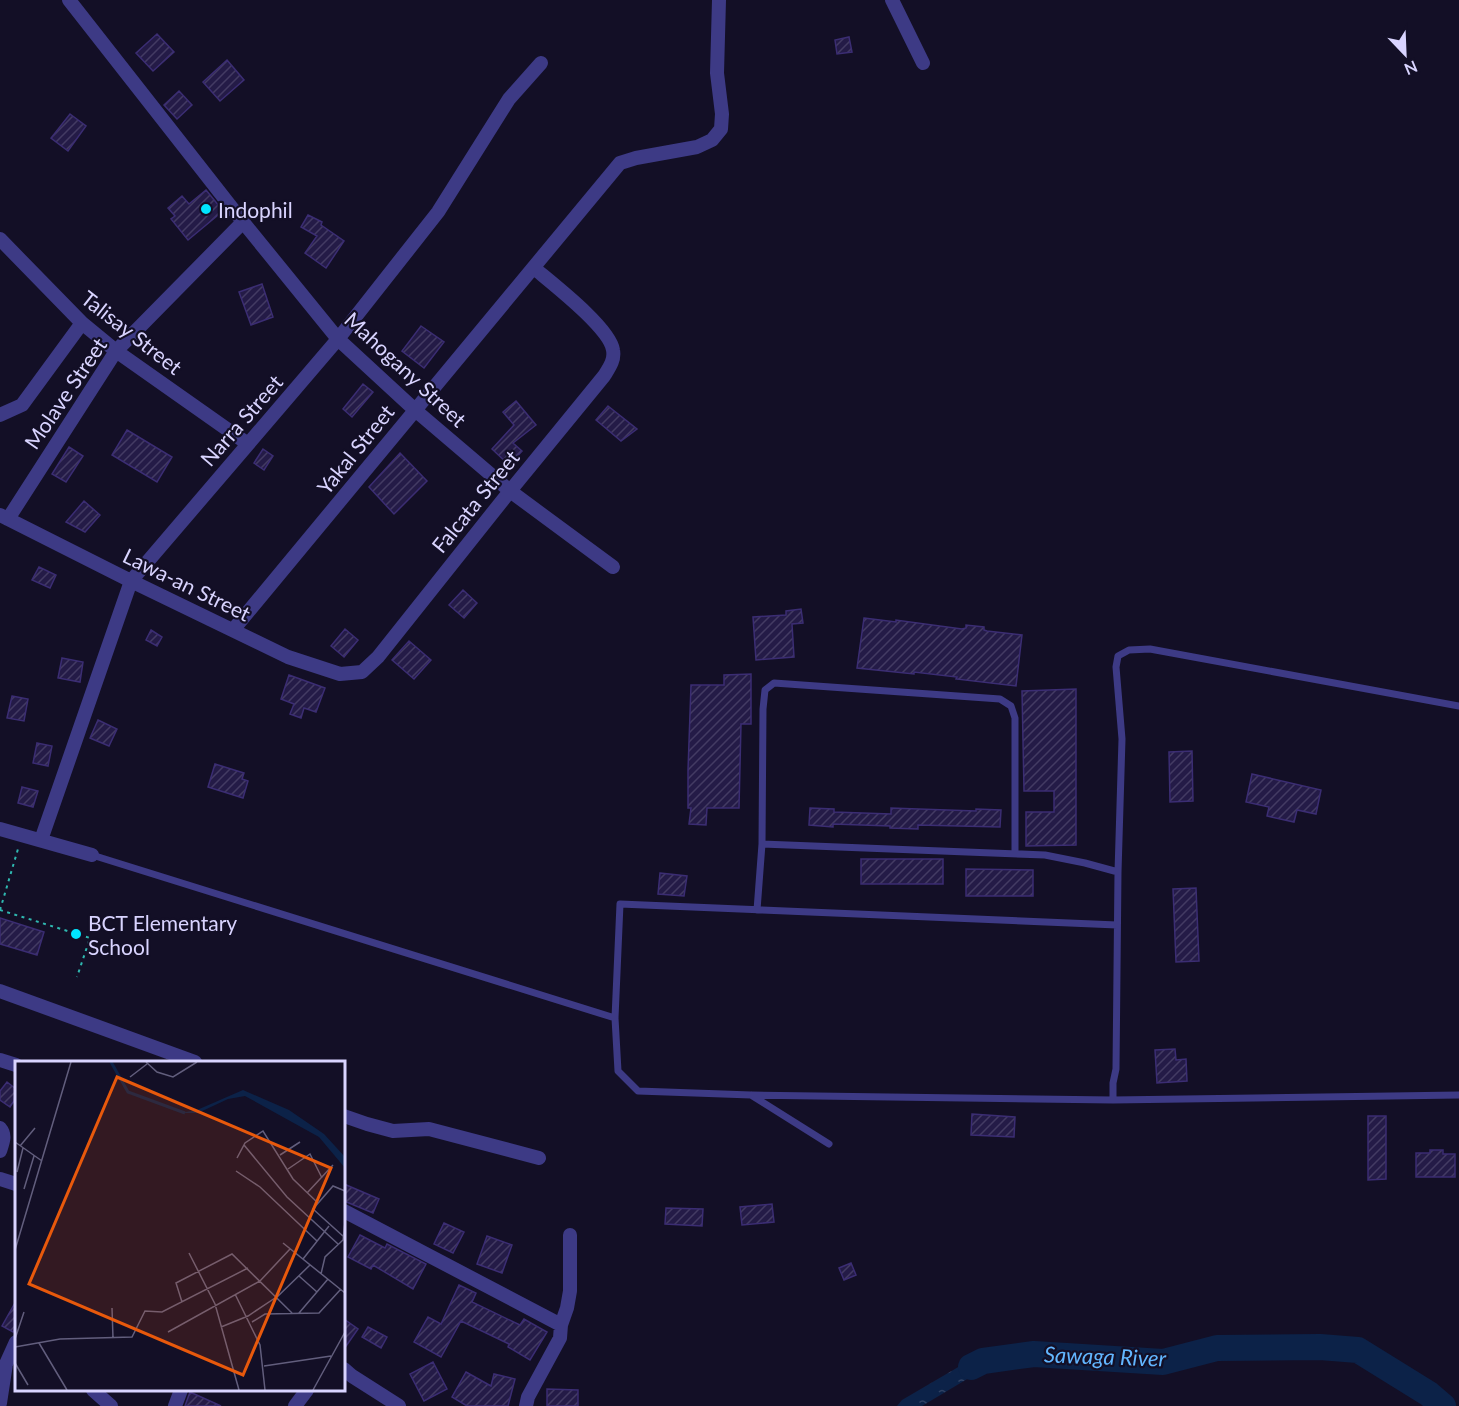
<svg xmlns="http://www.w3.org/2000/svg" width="1459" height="1406" font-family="Lato,sans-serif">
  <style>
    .water { fill: url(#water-ripples) }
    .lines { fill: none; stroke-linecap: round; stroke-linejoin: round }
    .river { stroke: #0c2248; stroke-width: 26 }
    .building { fill: url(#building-hatch); stroke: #3b2d73; stroke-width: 1.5 }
    .path { stroke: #2fb8b0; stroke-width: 2; stroke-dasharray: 3 4.5; stroke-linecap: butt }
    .service { stroke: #3d3a85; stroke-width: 7 }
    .minor { stroke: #3d3a85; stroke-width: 14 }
    .poi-dot { fill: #00e5ff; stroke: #130f26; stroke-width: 2 }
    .labels { text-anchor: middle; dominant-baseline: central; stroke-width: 4.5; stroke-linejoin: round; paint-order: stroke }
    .poi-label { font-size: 21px; fill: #d9d4ff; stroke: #130f26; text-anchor: start }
    .street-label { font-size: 21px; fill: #d9d4ff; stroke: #130f26 }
    .water-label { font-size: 22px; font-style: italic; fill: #62b6ff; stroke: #130f26 }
    .inset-river { fill: none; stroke: #0c2248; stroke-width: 3 }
    .inset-road { fill: none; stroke: #625e7d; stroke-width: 1.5 }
    .view { fill: #e8590c; fill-opacity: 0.15; stroke: #e8590c; stroke-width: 3 }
    .inset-edge { fill: none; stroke: #d9d4ff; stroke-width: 3 }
  </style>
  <defs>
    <pattern id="water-ripples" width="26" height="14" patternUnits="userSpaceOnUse" patternTransform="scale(1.5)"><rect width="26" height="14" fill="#0c2248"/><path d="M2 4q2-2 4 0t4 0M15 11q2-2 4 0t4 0" fill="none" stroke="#2f4163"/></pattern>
    <pattern id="building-hatch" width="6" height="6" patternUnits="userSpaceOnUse" patternTransform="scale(1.5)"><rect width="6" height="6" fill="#241b47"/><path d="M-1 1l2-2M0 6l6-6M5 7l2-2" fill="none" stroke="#433b63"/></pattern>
  </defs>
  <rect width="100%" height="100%" fill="#130f26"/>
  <path class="water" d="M1004,1357l-82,49h-25l5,-6 70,-41z"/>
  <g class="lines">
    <path class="river" d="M971,1367l12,-6 51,-7 129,8 54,-14 103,-1 38,3 71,44 14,12"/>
  </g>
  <path class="building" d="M157,34l17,18 -21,19 -17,-18z
    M849,37l3,15 -15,2 -2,-14z
    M227,60l17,20 -24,21 -17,-19z
    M179,91l13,14 -15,14 -13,-14z
    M70,114l16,12 -18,25 -17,-13z
    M206,190l17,21 -35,29 -17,-21 4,-3 -7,-8 14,-12 7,8z
    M308,215l14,7 -1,3 23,16 -18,27 -21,-15 12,-17 -16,-9z
    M262,284l11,33 -22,8 -12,-33z
    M421,326l23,16 -20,26 -22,-17z
    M363,384l10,8 -21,25 -9,-8z
    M516,401l20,24 -23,18 9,8 -13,14 -17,-16 22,-24 -11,-13z
    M608,406l29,23 -16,12 -25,-21z
    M127,430l45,27 -15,25 -45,-27z
    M69,447l14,9 -17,26 -14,-8z
    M263,449l10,7 -9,14 -10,-7z
    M400,453l27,28 -33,33 -25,-27z
    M84,501l16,14 -15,17 -19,-10z
    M39,567l17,8 -6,13 -18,-8z
    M463,590l14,13 -13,15 -15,-13z
    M801,609l2,14 -11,1 2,33 -38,3 -3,-43 33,-2v-4z
    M864,618l32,4v-2l66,9 4,-1v-3l18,2v3l3,1 35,4 -6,51 -60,-7 1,-2 -43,-5v2l-57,-6z
    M345,629l13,11 -14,17 -13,-11z
    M151,630l11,7 -5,9 -11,-6z
    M409,641l22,19 -17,19 -22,-19z
    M62,658l21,4 -3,20 -22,-4z
    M751,674v50h-10l-2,84h-32l-1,17 -17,-1 2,-16h-3v-38l3,-85h33v-10z
    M289,675l36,13 -9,24 -12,-4 -3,10 -11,-4 4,-10 -13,-5z
    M1076,689v156l-50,1v-34h28v-21h-30l-2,-100z
    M12,696l16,3 -4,22 -17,-3z
    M98,720l19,9 -8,17 -19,-8z
    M37,743l15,3 -4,20 -15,-3z
    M1192,751l1,50 -23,1 -1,-50z
    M215,764l29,9 -2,6 6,2 -5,17 -35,-11z
    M1252,774l69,16 -5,24 -19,-4 -3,12 -27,-6 2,-9 -23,-5z
    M22,787l16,4 -5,16 -15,-4z
    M810,808l24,1v3l57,2v-6l85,3v-2l25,1 -1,17 -82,-2v4l-28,-1v-2l-57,-2v3l-24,-2z
    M861,859h82v25h-82z
    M966,869l67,1v26h-67z
    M660,873l27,3 -3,20 -26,-2z
    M1196,888l3,73 -23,1 -3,-73z
    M0,918l44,14 -7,23 -37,-11z
    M1175,1049l1,11 10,-1 1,22 -30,2 -2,-33z
    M7,1082l9,7 -2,12 -4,6 -10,-7v-9z
    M972,1114l43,3 -1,20 -43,-2z
    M1368,1116h18v63l-18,1z
    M1430,1150h13v4h12v23h-39v-24h14z
    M344,1184l35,15 -6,14 -29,-12z
    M772,1204l2,18 -32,3 -2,-18z
    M666,1208l37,1 -1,17 -37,-2z
    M444,1223l20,9 -11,21 -19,-9z
    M360,1235l25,13 2,-4 39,20 -13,25 -40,-24 -2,4 -23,-12z
    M487,1236l25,9 -10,28 -25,-9z
    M851,1263l5,12 -12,5 -5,-12z
    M459,1285l17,8 -4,9 48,23 4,-6 23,13 -17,28 -22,-13 1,-3 -48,-23 -20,36 -27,-15 14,-25 13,7z
    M16,1301v25l-3,6 -11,-6z
    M344,1319l14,10 -14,20z
    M368,1327l19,10 -6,11 -19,-11z
    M433,1362l14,27 -23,12 -14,-27z
    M466,1372l25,14 3,-12 21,5 -7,27h-41l-15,-9z
    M547,1389l31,1v16h-31z
    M190,1392l31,14h-36z"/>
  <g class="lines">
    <path class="path" d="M0,910l90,28 -13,39
      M0,910l18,-61"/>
    <path class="service" d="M1459,706l-309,-57 -21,1 -11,6 -2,11 6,72 -4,133 -2,197 -3,14v17l346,-5
      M762,844l283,11 40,8 33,9
      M92,855l523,163
      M757,910l5,-66 1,-135 2,-19 9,-7 226,16 11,7 4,12v136
      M752,1095l361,5
      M829,1144l-78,-49 -113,-4 -20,-20 -3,-53 5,-114 497,21"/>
    <path class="minor" d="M69,0l174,222 95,117 77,71 95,81 103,76
      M892,0l31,63
      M0,239l82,84 34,28 132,93
      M0,415l22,-10 60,-82
      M0,515l131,66 157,76 52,17 22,-2 16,-15 132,-166 94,-115c5,-8 11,-16 9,-26 -3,-22 -60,-66 -79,-82
      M8,519l108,-168 127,-129
      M233,630l387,-467 16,-5 61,-11 15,-7 9,-11 1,-15 -5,-41 2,-73
      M0,829l92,26
      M41,840l90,-259 207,-242 100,-127 71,-113 32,-36
      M0,991l195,71
      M0,1060l16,5
      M344,1116l23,8 26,7 36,-2 110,29
      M0,1128c6,7 3,14 0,23
      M0,1179l16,5
      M344,1211l217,114
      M344,1369l8,7 47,30
      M93,1390l18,16
      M0,1403l6,-39 10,-22
      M175,1406l6,-16
      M295,1406l12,-16
      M526,1406l2,-9 32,-59 1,-13 6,-17 3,-17v-56"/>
  </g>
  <g class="poi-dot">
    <circle cx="206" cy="209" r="6"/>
    <circle cx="76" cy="934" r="6"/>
  </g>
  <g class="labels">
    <g class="poi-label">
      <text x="218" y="209">Indophil</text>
      <text x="88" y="922">BCT Elementary<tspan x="88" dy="24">School</tspan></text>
    </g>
    <g class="street-label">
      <text transform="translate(132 332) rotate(38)">Talisay Street</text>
      <text transform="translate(406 369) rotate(43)">Mahogany Street</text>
      <text transform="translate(65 393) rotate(-56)">Molave Street</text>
      <text transform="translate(241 420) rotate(-49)">Narra Street</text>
      <text transform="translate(355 449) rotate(-51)">Yakal Street</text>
      <text transform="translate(475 501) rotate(-51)">Falcata Street</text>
      <text transform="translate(187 584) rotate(26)">Lawa-an Street</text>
    </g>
    <g class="water-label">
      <text transform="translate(1105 1356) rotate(2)">Sawaga River</text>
    </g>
  </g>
  <g transform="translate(15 1061)">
    <rect width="330" height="330" fill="#130f26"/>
    <path d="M228,29l46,20 35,24 21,23v11l-26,-31 -74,-41 -17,3 -30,14h-18l17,-3z" fill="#0c2248"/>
    <path class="inset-river" d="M96,1l17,30 57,21"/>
    <path class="inset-road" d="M131,1l11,10 16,5 24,-15M115,16l17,-13M0,81l27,19M229,84l43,52 51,47M5,85l15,-18M265,94l20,-13M222,97l8,-15 18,-12 30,48 25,24M273,108l22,-15 12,24M221,110l24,16 57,54M2,111l6,-24M9,128l10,-33M292,132l26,-28M329,176l-31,-28 20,-23 12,5M268,182l62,50M0,189l56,-188M174,192l26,51 24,86M288,198l26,-33M306,213l4,-17 18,-17 2,-18M284,215l18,16M220,233l25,51 5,45M260,238l35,-34M167,241l-6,-19 56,-29 60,59M97,247l1,30M284,252l29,-34M237,261l13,-8 54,-1 22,-24M206,266l27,-11 27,-18M153,271l92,-51 30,-32M0,278l9,-27M24,282l28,47M0,286l45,-8 72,-2 13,-26 17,1 86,-44M0,302l13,22M249,305l67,-10M298,329l32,-58"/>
    <path class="view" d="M102,16l214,91 -88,207 -214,-91z"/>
    <rect width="330" height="330" class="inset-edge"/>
  </g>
  <g transform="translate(1405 54) rotate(157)" stroke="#130f26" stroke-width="4.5" paint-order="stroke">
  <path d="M0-4.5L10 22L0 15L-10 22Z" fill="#d9d4ff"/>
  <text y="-9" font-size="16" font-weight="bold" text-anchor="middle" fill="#d9d4ff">N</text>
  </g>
</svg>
